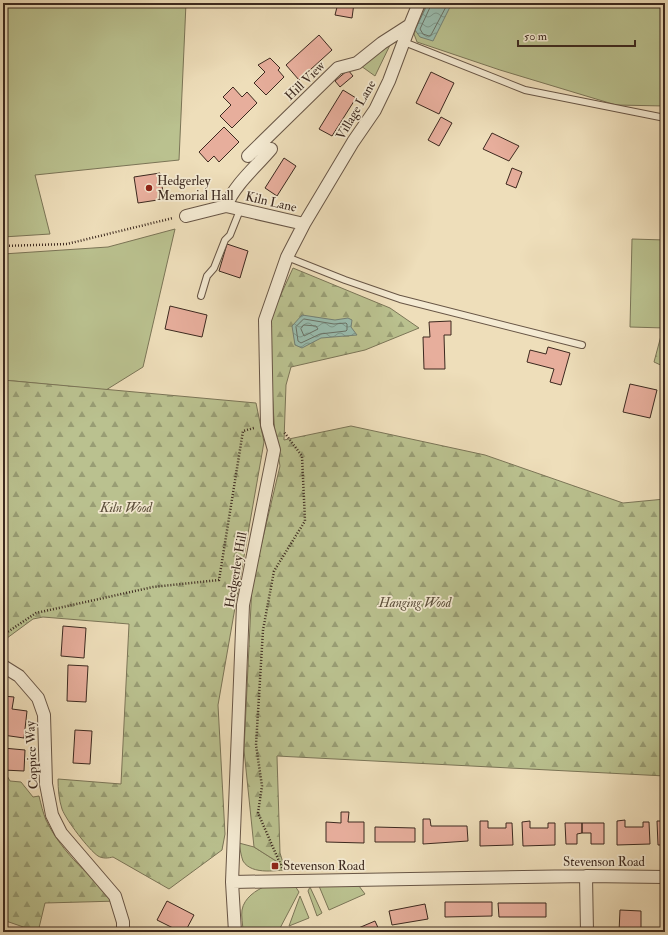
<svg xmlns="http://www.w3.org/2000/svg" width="668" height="935" font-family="'IM FELL Double Pica',serif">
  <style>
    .green { fill: #bac18f; stroke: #7b7557 }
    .forest { fill: url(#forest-firs); stroke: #7b7557 }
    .water { fill: url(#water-waves); stroke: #748175 }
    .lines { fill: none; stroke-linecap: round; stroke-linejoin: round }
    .shore { stroke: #6a7266; stroke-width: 1 }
    .building { fill: #e7ae9c; stroke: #3c291f }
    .lane-casing { stroke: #685646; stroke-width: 8 }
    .street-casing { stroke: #685646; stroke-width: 14 }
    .path { stroke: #3c291f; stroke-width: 2.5; stroke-dasharray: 1 2; stroke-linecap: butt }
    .lane { stroke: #f4ead2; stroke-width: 6 }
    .street { stroke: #f4ead2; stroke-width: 12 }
    .poi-dot { fill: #8f2418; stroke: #f4ead2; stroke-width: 1.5 }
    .labels { text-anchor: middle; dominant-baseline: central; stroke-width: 3.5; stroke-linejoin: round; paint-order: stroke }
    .street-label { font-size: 13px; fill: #3c291f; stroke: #f4ead2 }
    .poi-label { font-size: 13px; fill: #3c291f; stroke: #f4ead2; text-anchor: start }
    .park-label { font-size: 13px; font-style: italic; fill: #5c4f3b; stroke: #f4ead2 }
  </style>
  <defs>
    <pattern id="forest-firs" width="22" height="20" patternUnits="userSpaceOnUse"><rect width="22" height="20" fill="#bac18f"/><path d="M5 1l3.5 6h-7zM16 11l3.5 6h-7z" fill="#989d74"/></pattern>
    <pattern id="water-waves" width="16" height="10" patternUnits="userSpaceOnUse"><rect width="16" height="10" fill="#99bcae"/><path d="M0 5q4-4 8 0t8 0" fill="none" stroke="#7e998d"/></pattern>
  </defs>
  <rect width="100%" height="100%" fill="#eedeba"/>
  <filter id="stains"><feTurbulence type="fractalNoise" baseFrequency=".005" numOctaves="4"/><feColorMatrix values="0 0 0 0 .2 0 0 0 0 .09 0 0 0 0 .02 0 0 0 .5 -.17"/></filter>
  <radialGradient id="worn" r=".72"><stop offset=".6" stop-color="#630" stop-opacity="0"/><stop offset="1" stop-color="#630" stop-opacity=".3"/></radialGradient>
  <path class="green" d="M3,3h183l-7,157 -144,15 15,59 -47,3z
    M427,3h238v103l-49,-1 -116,-35 -83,-28 -3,-8z
    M392,41l-17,35 -14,-10z
    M175,229l-32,138 -37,23 -103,-10v-126l105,-7z
    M632,239l33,1v88l-35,-1z
    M239,843l15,4 30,19 9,3c-14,1 -41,7 -50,-8 -2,-5 -3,-13 -4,-18z
    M266,886h29l4,6 -21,40h-35c0,-7 -2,-16 -1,-22 2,-12 14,-20 24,-24z
    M319,886h40l6,8 -36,16z
    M310,887l12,26 -5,3 -9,-25z
    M300,896l9,22 -20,8z"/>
  <path class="forest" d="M293,268l97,40 29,20 -54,22 -74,17 -5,18 -2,55 67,-14 134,29 138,48 42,-4v277l-388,-20 3,97 4,13 -30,-19 -10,-97 8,-166 28,-118 -5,-29 -7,-114z
    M665,331v36l-11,-5 8,-30z
    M3,380l253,23 8,39 -46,263 7,129 -3,16 -53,39 -56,-32c-4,1 -10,2 -15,-1 -9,-6 -32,-36 -36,-47 -3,-9 -4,-20 -4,-30l63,5 8,-160 -86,-7 -10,2 -30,22z
    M3,774h3l4,7 11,1 12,15 6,-1c2,8 4,17 7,24 16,33 45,58 73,81l-74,2 -7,29 -35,-12z"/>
  <path class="water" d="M428,3h24l-19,38 -13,-4 -5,-7z
    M302,315l33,5 13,-2 4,2 -1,7 6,8 -36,3 -19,10 -7,-3 -3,-19z"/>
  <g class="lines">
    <path class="shore" d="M432,3l-12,26 3,5 6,2 2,-1 17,-32
      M304,319l30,5 12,-1 1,1v6l-1,1 -26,3 -19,9 -3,-2 -2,-14z
      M304,325l12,1 2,3 -14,7 -3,-7z"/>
  </g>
  <path class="building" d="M338,3h16l-2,15 -17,-3z
    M319,35l13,15 -33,30 -13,-15z
    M270,58l10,10 -2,2 6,7 -18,18 -12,-12 11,-11 -7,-7z
    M348,70l5,6 -13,11 -5,-6z
    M431,72l23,11 -15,31 -23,-11z
    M233,87l9,10 5,-5 10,11 -25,25 -12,-12 11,-11 -8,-8z
    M343,90l13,8 -24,38 -13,-7z
    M441,117l11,6 -13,23 -11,-6z
    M224,127l15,15 -20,20 -5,-6 -6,6 -9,-10z
    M492,133l27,13 -10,15 -26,-12z
    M284,158l12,8 -19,30 -12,-8z
    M512,168l10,4 -6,16 -10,-4z
    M160,173l4,26 -26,4 -4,-26z
    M227,244l21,7 -8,27 -21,-7z
    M170,306l37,9 -5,22 -37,-8z
    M451,321v14h-7l1,34h-21l-1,-32h7l-1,-15z
    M548,347l22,6 -9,32 -11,-3 4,-13 -27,-7 3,-12 16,4z
    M630,384l27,6 -7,28 -27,-6z
    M63,626l23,2 -2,30 -23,-2z
    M68,665l20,1 -2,36 -19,-1z
    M3,696l11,1 -2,12 15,2 -3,27 -21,-3 3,-23 -3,-1z
    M75,730l17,1 -2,33 -17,-1z
    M3,748l22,2 -1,21 -21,-1z
    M341,812h8l-1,10h16v21l-38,-1v-20l15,1z
    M423,819h7l1,7h36l1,15 -45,3z
    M625,820v7h18v-5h6l1,22 -33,1v-24z
    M480,821h8v7h18v-5h6l1,22 -33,1z
    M530,821v7h18v-5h7v22l-32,1 -1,-24z
    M657,821h8v24h-7z
    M565,823h17v10l-5,1v10h-11z
    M582,823h22v21h-13v-11h-9z
    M375,827l40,1v14h-40z
    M167,901l27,14 -9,17h-4l-24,-12z
    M445,902h47v14l-47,1z
    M498,903h48v14h-47z
    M425,904l3,15 -36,6 -3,-14z
    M620,910l21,1v21h-22z
    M375,921l5,11h-31z"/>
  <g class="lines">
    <g class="lane-casing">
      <path id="lane" d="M404,42l121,48 140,28
        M287,257l58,23 55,19 182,46
        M201,296l6,-20 7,-8 11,-28 5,-5 10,-25"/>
    </g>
    <g class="street-casing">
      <path id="street" d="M248,156l90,-88 19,-5 25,-20 28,-18
        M226,206c9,-22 30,-39 45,-57
        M186,216l40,-10 78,18
        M3,666l16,10 19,22 6,17 2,69 6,31 9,18 54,63 8,26v10
        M586,876l1,56
        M232,882l354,-6 79,1
        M235,932l-3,-50 11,-277 31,-155 -7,-25 -2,-105 22,-63 17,-33 49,-82 22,-32 14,-29 21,-56 9,-22"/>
    </g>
    <path class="path" d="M3,246l64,-2 106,-26
      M3,635l33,-22 117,-26 66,-7 24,-149 11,-3
      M282,868l-24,-55 4,-27 -6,-41 7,-115 11,-59 31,-50 -3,-65 -18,-24"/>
    <use href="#lane" class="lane"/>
    <use href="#street" class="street"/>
  </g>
  <g class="poi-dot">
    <circle cx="149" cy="188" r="4"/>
    <rect x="271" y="862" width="8" height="8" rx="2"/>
  </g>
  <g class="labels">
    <g class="street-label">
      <text transform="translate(305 81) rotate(-44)">Hill View</text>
      <text transform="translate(356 110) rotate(-60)">Village Lane</text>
      <text transform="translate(271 202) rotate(13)">Kiln Lane</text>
      <text transform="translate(236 570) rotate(-80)">Hedgerley Hill</text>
      <text transform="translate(32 755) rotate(-93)">Coppice Way</text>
      <text x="604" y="862">Stevenson Road</text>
    </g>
    <g class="poi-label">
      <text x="157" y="181">Hedgerley<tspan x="157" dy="15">Memorial Hall</tspan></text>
      <text x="283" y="866">Stevenson Road</text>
    </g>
    <g class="park-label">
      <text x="126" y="508">Kiln Wood</text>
      <text x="415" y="603">Hanging Wood</text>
    </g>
  </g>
  <rect width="668" height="935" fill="none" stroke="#eedeba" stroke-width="16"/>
  <rect x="4" y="4" width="660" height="927" fill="none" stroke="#3c291f" stroke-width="2"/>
  <rect x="8" y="8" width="652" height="919" fill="none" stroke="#3c291f"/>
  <path d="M518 40v6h117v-6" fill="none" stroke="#3c291f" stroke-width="2"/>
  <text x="524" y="40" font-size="12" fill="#3c291f" stroke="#f4ead2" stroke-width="3" paint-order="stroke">50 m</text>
  <rect width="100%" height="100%" filter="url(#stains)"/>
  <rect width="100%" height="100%" fill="url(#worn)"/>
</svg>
